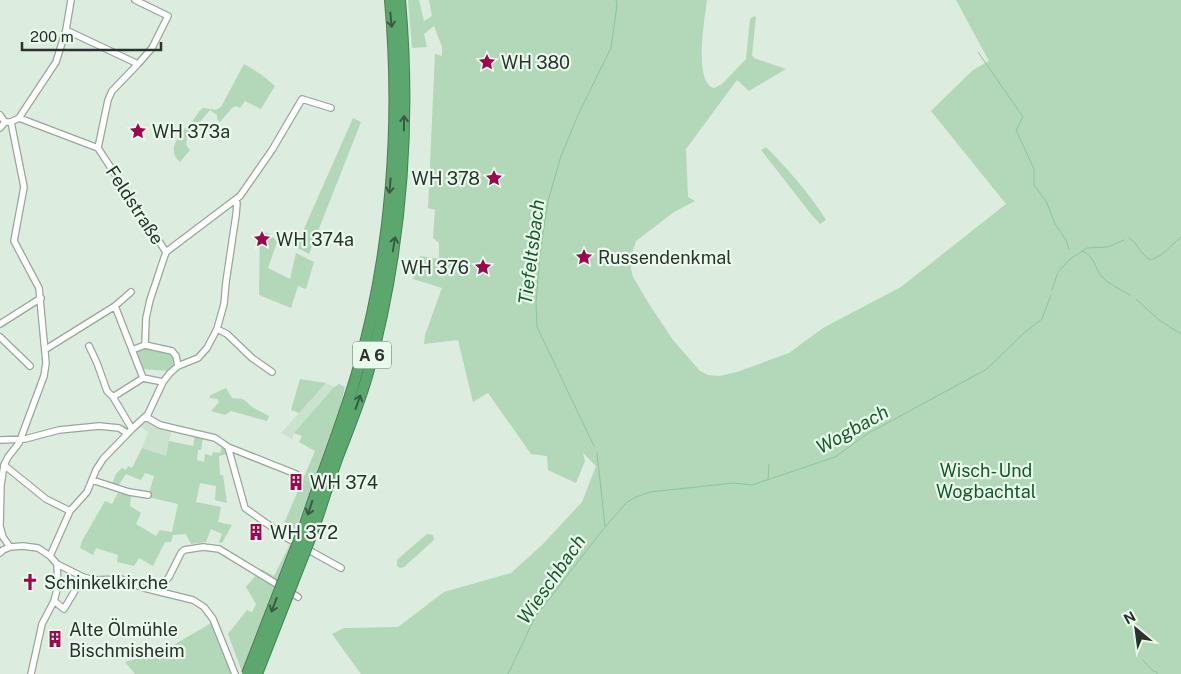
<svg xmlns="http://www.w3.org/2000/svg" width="1181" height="674" font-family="'Public Sans',sans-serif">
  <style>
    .built { fill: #cbe2cf }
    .green { fill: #b2d7b9 }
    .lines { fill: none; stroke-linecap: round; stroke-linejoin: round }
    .stream { stroke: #8bc797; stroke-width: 1 }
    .minor-casing { stroke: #98a79a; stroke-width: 8 }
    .motorway-casing { stroke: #4a7e57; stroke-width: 12 }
    .minor { stroke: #fff; stroke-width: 5.5 }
    .motorway { stroke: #5ba76e; stroke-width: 10 }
    .motorway-bridge-casing { stroke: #4a7e57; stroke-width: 12; stroke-linecap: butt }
    .motorway-bridge { stroke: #5ba76e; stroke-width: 10 }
    .oneway { stroke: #3c5a43 }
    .labels { text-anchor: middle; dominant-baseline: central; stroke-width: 4.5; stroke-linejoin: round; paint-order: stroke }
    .shield { fill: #e9faec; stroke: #646d66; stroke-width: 1 }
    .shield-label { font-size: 16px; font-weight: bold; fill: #2b312c }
    .poi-label { font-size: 18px; fill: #2b312c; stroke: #e9faec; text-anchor: start }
    .street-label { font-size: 18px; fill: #2b312c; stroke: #e9faec }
    .park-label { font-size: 18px; fill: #17592d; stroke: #e9faec }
    .water-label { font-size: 19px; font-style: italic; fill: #195a2e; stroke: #e9faec }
  </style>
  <rect width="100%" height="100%" fill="#dcecdf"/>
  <path class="built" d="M326,383l8,4 -40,46 -2,6 -11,-6z
    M146,418l26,10 -6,28 -24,-8 6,-16 -10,-7z"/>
  <path class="green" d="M408,0h11l5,21 8,-5 -3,-16h278c-2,17 -14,83 7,88l8,-4 24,-25 4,-40 4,-3 2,1 -4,38 2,3 32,11 -37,22 -12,-11 -51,69 2,48 7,4 -21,11 -38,29 -5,15v13l2,8 16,27 24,36 27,31 8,4 11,1 18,-4 52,-19 34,-25 78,-41 105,-83 -75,-93 42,-41 16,-9 -33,-61h225v674h-820l-29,-40 12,-6 54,-1 46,-35 67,-19 31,-28 40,-43 14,-36 -13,-13 2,8 -9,22 -28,-13 -1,-14 -16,-2 -43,-61 -15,9 -15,-62 -34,4 1,-9 17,-47 -29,-9 7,-23 19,3v-16l-6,-5 2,-28 -7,-2 7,-154 7,2v-9l-8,-21 -10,8 3,13 -15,1z
    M244,64l18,11 13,11 -14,23 -16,-8 -5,7 -4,-2 -4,2 -12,14 -3,-3v-4l-7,-5 -23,27 -1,8 4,5 -10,12c-16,-14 3,-31 13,-42 4,-4 5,-9 10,-12l13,2 5,-3z
    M353,118l8,4 -52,132 -13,-7z
    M766,147c22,22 43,46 60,73l-6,4 -9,-10 -50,-64z
    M260,230l11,5 6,7 -9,26 22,11 6,-26 18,9 -8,27 -8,-3 -7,22 -32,-13z
    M145,346l28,7 3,12 -7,6 -27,-2 -8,-18z
    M300,379l26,4 -27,30 -8,-3z
    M339,384l6,3 -4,17 -47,131 -12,-7 33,-77 -16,-9 3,-6 -8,-3 40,-46z
    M226,388l6,10 11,1 9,8 17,9 -2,5 -36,-10 -6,4 -14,-4 8,-9 -2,-3 -7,-1 -1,-2z
    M195,435l8,2 -2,13h-3l-1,10 7,2 1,-8 7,2 1,-4 7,1 2,-8 4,4 2,5 -9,2 1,19h3l4,28 -12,-3 1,-14 -16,-3 -4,19 25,5 -3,15 14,3 -10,18 -3,-1 3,-8 -11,-5 -5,13 -15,2 -5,-10 -13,1 -2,7h-6l-12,24 -14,-8 -5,8 -17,-4 1,-7 -22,-7 -3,7 -13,-7 2,-7 23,-40 7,3 6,-11 13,3 -1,10 11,7 -5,11 20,12 4,-6 12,2 6,-28 -30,-7 6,-21 -9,-3 -4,7 -15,-6 -8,12 -6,-2 4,-10 6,-6 4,2 2,-4 4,2 10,-20 24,8 3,-15 24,5z
    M427,534l6,1 1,5 -30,27 -4,1 -3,-2v-5l2,-3z
    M292,540l-50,132 -14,-38 19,-24 5,2 4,-8 -10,-17 15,-18 13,7z
    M213,622l19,52h-97l-10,-12 38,-11z"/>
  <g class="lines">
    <path class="stream" d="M978,52l45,65 -7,13 18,39v16l12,16 9,23 11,16 3,9
      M1129,238c9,5 12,18 22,22l10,-5 20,-18
      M1082,251c14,5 12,18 21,27 7,7 19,12 27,17
      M1052,290l6,-18 12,-13 17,-11 21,-1 16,-7
      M1136,299l23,21 22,14
      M594,446l-57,-119 -1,-24 4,-50 8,-52 13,-45 17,-41 33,-67 6,-43 -1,-5
      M597,453l8,73
      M768,480l1,-16
      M1143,660l10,11 4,1v2
      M508,674l27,-57 70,-90 22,-25 9,-5 14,-5 84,-9 18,2 83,-28 32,-23 120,-65 38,-37 17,-13 9,-24"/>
    <g class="minor-casing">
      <path id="minor" d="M66,30l72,34
        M0,115l5,7
        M19,118l79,30 68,104
        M0,128l5,-6h6l8,-4 37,-56 10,-32 5,-30
        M98,148l10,-48 4,-9 26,-27 14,-16 16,-32 -33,-16
        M166,252l74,-56 32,-46 30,-51 29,9
        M115,306l28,72
        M0,324l41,-26
        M217,329l10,5 25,24 20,14
        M0,337l30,29
        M145,345l1,-27 4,-18 16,-48
        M89,346l8,17 10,28 6,6 19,32
        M46,349l69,-43 16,-14
        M132,350l13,-5 27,6 4,5 2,10
        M113,397l30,-19 20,4
        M146,417l14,8 55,13 13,9 68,27
        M0,440l25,-1 34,-9 40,-4 20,2 8,5
        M228,447l17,61 42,30 54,30
        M4,465l42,34 24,12
        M92,480l37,12 19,3
        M10,547l-7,-10 -3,-11 1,-41 3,-20 4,-8 11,-14 25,-67 2,-13 -7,-75 -25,-47 10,-54 -13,-65
        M0,553l3,-3 7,-3 13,-1 15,2 12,8 7,8 26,13 11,3 27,-1 23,9 49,12 11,7 9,12 22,55
        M50,556l20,-45 17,-19 9,-22 7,-11 29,-30 16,-15 15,-32 7,-9 8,-7 20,-8 9,-10 10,-19 7,-25 2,-22 10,-67 1,-12 -2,-2
        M157,591l12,-14 12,-24 3,-3 19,-3 16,2 79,48
        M54,601l10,8 19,-32
        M31,674l11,-50 12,-23 4,-15 -1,-22"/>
    </g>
    <g class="motorway-casing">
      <path id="motorway" d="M304,527c17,-52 38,-102 53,-154 35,-120 44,-250 33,-373
        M313,531c8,-24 16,-49 24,-72 11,-29 23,-57 31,-86 33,-121 43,-249 32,-373"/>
    </g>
    <use href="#minor" class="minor"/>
    <use href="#motorway" class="motorway"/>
    <g class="motorway-bridge-casing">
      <path id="motorway-bridge" d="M247,674l57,-147
        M257,674l56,-143"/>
    </g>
    <use href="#motorway-bridge" class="motorway-bridge"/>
  </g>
  <defs><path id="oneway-shaft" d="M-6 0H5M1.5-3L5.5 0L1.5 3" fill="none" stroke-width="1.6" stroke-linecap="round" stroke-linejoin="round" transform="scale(1.25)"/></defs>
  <g class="oneway">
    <use href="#oneway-shaft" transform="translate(391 20) rotate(85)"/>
    <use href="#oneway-shaft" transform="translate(404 123) rotate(-89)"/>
    <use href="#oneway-shaft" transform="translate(390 186) rotate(95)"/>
    <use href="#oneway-shaft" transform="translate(394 244) rotate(-81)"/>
    <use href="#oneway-shaft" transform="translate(358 402) rotate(-71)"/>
    <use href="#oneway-shaft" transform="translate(310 508) rotate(108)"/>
    <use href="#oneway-shaft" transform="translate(274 605) rotate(111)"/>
  </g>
  <defs>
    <g id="sight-bare" transform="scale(1.35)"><path d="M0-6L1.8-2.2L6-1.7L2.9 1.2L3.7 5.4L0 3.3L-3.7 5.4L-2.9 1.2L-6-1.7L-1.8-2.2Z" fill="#9e064e" stroke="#e9faec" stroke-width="2.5" paint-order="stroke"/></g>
    <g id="building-bare" transform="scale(1.35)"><path d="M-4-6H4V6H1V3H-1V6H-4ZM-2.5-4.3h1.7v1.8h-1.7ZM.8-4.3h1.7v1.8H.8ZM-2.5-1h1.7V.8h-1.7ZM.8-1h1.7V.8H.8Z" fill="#9e064e" stroke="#e9faec" stroke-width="2.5" paint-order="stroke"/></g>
    <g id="church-bare" transform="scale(1.35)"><path d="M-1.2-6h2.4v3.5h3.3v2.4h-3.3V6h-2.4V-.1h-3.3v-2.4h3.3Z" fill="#9e064e" stroke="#e9faec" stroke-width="2.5" paint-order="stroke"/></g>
  </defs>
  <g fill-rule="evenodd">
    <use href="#sight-bare" x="487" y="62"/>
    <use href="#sight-bare" x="138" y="131"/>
    <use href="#sight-bare" x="494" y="178"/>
    <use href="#sight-bare" x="262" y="239"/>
    <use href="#sight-bare" x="584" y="257"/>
    <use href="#sight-bare" x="483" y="267"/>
    <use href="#building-bare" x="296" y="482"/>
    <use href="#building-bare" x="256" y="532"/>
    <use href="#church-bare" x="30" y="582"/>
    <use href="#building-bare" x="55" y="639"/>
  </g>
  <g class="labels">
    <rect class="shield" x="353" y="341.5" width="38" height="27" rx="4"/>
    <g class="shield-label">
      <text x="372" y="355">A 6</text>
    </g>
    <g class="poi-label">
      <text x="501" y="62">WH 380</text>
      <text x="152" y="131">WH 373a</text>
      <text x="480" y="178" text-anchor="end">WH 378</text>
      <text x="276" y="239">WH 374a</text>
      <text x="598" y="257">Russendenkmal</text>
      <text x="469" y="267" text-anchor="end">WH 376</text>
      <text x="310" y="482">WH 374</text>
      <text x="270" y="532">WH 372</text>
      <text x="44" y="582">Schinkelkirche</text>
      <text x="69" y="629">Alte Ölmühle<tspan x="69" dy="21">Bischmisheim</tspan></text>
    </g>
    <g class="street-label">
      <text transform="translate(135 205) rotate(57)">Feldstraße</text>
    </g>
    <g class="park-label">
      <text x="986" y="470">Wisch- Und<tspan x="986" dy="21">Wogbachtal</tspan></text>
    </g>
    <g class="water-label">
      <text transform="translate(531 252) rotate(-83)">Tiefeltsbach</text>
      <text transform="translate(852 429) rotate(-29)">Wogbach</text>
      <text transform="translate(551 579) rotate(-55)">Wieschbach</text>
    </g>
  </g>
  <g transform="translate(1136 629) rotate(331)" stroke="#e9faec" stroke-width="4" paint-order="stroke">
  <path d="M0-4L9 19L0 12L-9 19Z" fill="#2b312c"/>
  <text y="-8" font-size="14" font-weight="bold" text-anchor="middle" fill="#2b312c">N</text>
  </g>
  <path d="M22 42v8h139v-8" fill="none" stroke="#2b312c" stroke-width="2.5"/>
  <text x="30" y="42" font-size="15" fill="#2b312c" stroke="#e9faec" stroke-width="4" paint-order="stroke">200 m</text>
</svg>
